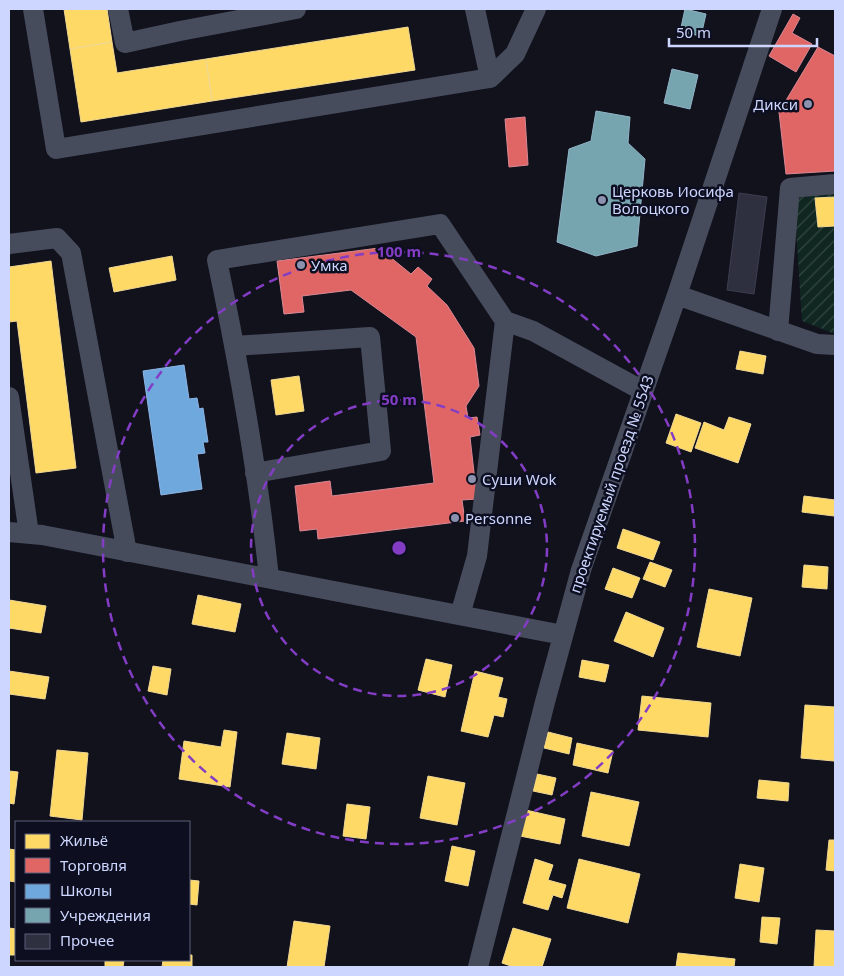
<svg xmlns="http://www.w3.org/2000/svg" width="844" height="976" font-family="'Noto Sans',sans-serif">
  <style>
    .garden { fill: url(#garden-furrows) }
    .homes { fill: #ffd966; stroke: #f0d894 }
    .shops { fill: #e06666; stroke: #da8894 }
    .schools { fill: #6fa8dc; stroke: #8bb6e6 }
    .public { fill: #76a5af; stroke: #90b4c7 }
    .building { fill: #2f303f; stroke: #3c3e50 }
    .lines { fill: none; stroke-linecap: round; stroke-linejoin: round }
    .minor { stroke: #474c5d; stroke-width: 20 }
    .ring { fill: none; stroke: #833dc5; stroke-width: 2.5; stroke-dasharray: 9 6 }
    .poi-dot { fill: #8c91af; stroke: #0d0f21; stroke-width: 2 }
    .labels { text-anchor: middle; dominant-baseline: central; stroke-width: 5; stroke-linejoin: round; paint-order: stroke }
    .poi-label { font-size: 15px; fill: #cdd6fe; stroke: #0d0f21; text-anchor: start }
    .street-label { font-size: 15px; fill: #cdd6fe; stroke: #0d0f21 }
    .centre { fill: #833dc5; stroke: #0d0f21; stroke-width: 2.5 }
    .ring-label { font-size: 15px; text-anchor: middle; font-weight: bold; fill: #833dc5; stroke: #0d0f21; stroke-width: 5; stroke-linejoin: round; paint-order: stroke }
  </style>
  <defs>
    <pattern id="garden-furrows" width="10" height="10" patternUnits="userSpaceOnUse" patternTransform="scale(1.25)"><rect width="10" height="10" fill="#102721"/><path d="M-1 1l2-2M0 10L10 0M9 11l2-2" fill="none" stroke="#324642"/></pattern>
  </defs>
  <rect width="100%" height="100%" fill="#12121d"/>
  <path class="garden" d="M835,179v155l-33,-13 -9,-138z"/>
  <path class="homes" d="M64,9h43l5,33 -42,7z
    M408,27l7,43 -203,31 -6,-42z
    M112,42l5,31 89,-14 6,42 -131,21 -11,-73z
    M835,197v29l-17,1 -3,-29z
    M172,256l4,24 -62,12 -5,-24z
    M51,261l25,207 -40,5 -19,-152 -8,1v-55z
    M740,351l26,5 -3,18 -27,-5z
    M299,376l5,35 -28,4 -5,-35z
    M676,414l25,9 -10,29 -25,-9z
    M729,417l22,7 -13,39 -43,-15 9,-26 20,8z
    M804,496l31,4 -1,16 -32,-4z
    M623,529l37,13 -7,18 -36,-12z
    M650,562l22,8 -7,17 -22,-8z
    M804,565l24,2 -1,22 -25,-2z
    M613,568l27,10 -8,20 -27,-9z
    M709,589l43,9 -12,58 -43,-9z
    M198,595l43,9 -6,28 -43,-8z
    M9,600l37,6 -5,27 -32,-5z
    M626,612l38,16 -11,29 -39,-16z
    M426,659l26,6 -7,32 -27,-7z
    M582,660l27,5 -4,17 -26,-5z
    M153,666l18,3 -4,26 -19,-4z
    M9,671l40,6 -4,22 -36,-5z
    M475,671l28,7 -5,19 9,2 -4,18 -9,-2 -6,22 -27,-6z
    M642,696l69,7 -3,34 -70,-7z
    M805,705l30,2 -1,54 -33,-3z
    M224,730l13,2 -7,55 -51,-8 5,-38 37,6z
    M548,732l24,6 -3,16 -25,-6z
    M287,733l33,5 -4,31 -34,-5z
    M577,743l36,8 -5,22 -35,-8z
    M57,750l31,3 -6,67 -32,-4z
    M9,771l9,1 -4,32 -5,-1z
    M537,774l19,4 -4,17 -19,-4z
    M428,776l37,7 -8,42 -37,-7z
    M759,780l30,3 -1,18 -31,-3z
    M591,792l48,10 -10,44 -47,-10z
    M347,804l23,3 -4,32 -23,-3z
    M526,810l39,9 -5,25 -40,-8z
    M829,840h6v31l-9,-1z
    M452,846l23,5 -7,35 -23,-5z
    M9,849l7,1v32l-7,-1z
    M535,859l18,6 -5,15 18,5 -4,13 -9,-3 -5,15 -25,-7z
    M579,859l61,15 -12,49 -61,-15z
    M740,864l24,4 -5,34 -24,-4z
    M189,880l10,1 -2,24 -8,-1z
    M762,917l18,1 -3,26 -17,-2z
    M294,921l36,5 -6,41h-37z
    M9,928l7,1v26h-7z
    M513,928l38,11 -9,28h-28l-12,-4z
    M816,930l19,1v36h-21z
    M678,953l57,6 -1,8h-58z
    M189,955h3v12h-30l1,-7h26z
    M105,960h19l-1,7h-18z"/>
  <path class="shops" d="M793,14l7,4 -8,15 20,11 -16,28 -27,-16z
    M818,47l17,9v115l-49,3 -7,-62z
    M525,117l3,48 -19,2 -4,-48z
    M379,248l32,26 7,-7 14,12 -5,7 20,19 27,43 5,38 -13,20 2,12 9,-1 3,18 -10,2 7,62 -15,1 3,21 -147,18 -1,-10 -17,2 -5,-45 35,-5 2,15 102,-13 -18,-146 -65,-47 -49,6 2,16 -20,2 -7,-53z"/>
  <path class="schools" d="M184,365l5,34 8,-1 2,11 4,-1 5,34h-5l2,11 -8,1 5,35 -41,6 -18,-124z"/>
  <path class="public" d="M685,9l21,5 -5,22 -21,-4z
    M672,69l26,6 -8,34 -26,-6z
    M596,111l34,6 -2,26 17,16 -8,87 -41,10 -39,-14 12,-93 22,-8z"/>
  <path class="building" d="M739,193l28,4 -13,97 -27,-4z"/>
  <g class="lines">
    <path class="minor" d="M33,9l23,140 434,-71 25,-24 21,-45
      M118,9l7,34 55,-12 116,-22
      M475,9l15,69
      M9,244l48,-6 14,15 56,299
      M677,295l140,49 18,1
      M778,331l12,-143 45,-4
      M235,346l135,-9 11,114 -126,22
      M9,397l20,137
      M9,532l33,3 521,100
      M269,578c-11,-107 -30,-213 -52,-318l223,-36 65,97 28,10 110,60
      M460,615l17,-59 28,-235
      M478,967l67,-265 36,-132 96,-275 95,-286"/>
  </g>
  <g class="ring">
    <circle cx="399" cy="548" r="148"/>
    <circle cx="399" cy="548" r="296"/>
  </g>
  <g class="poi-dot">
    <circle cx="808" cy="104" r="5"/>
    <circle cx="602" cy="200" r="5"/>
    <circle cx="301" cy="265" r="5"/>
    <circle cx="472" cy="479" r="5"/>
    <circle cx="455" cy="518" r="5"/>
  </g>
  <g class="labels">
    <g class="poi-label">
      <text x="798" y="104" text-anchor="end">Дикси</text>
      <text x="612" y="191">Церковь Иосифа<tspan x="612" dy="17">Волоцкого</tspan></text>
      <text x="311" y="265">Умка</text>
      <text x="482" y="479">Суши Wok</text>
      <text x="465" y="518">Personne</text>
    </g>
    <g class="street-label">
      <text transform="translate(611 484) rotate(-71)">проектируемый проезд № 5543</text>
    </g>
  </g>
  <circle cx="399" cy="548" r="8" class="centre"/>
  <g class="ring-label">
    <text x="399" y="257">100 m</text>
    <text x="399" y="405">50 m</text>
  </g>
  <rect width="844" height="976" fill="none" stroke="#cdd6fe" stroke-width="20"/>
  <rect x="15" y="821" width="175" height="140" fill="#0d0f21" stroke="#5a5f79"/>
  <rect x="25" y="834" width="25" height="15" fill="#ffd966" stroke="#5a5f79"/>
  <text x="60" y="846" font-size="15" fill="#cdd6fe">Жильё</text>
  <rect x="25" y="858" width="25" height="15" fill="#e06666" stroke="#5a5f79"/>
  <text x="60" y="871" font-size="15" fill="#cdd6fe">Торговля</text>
  <rect x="25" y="884" width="25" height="15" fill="#6fa8dc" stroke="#5a5f79"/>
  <text x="60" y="896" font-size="15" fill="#cdd6fe">Школы</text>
  <rect x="25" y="908" width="25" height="15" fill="#76a5af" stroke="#5a5f79"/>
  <text x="60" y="921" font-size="15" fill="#cdd6fe">Учреждения</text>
  <rect x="25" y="934" width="25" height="15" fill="#2f303f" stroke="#5a5f79"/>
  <text x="60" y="946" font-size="15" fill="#cdd6fe">Прочее</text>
  <path d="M669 38v8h148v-8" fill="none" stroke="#cdd6fe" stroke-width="2.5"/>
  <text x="676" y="38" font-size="15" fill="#cdd6fe" stroke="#0d0f21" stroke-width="4" paint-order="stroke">50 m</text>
</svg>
